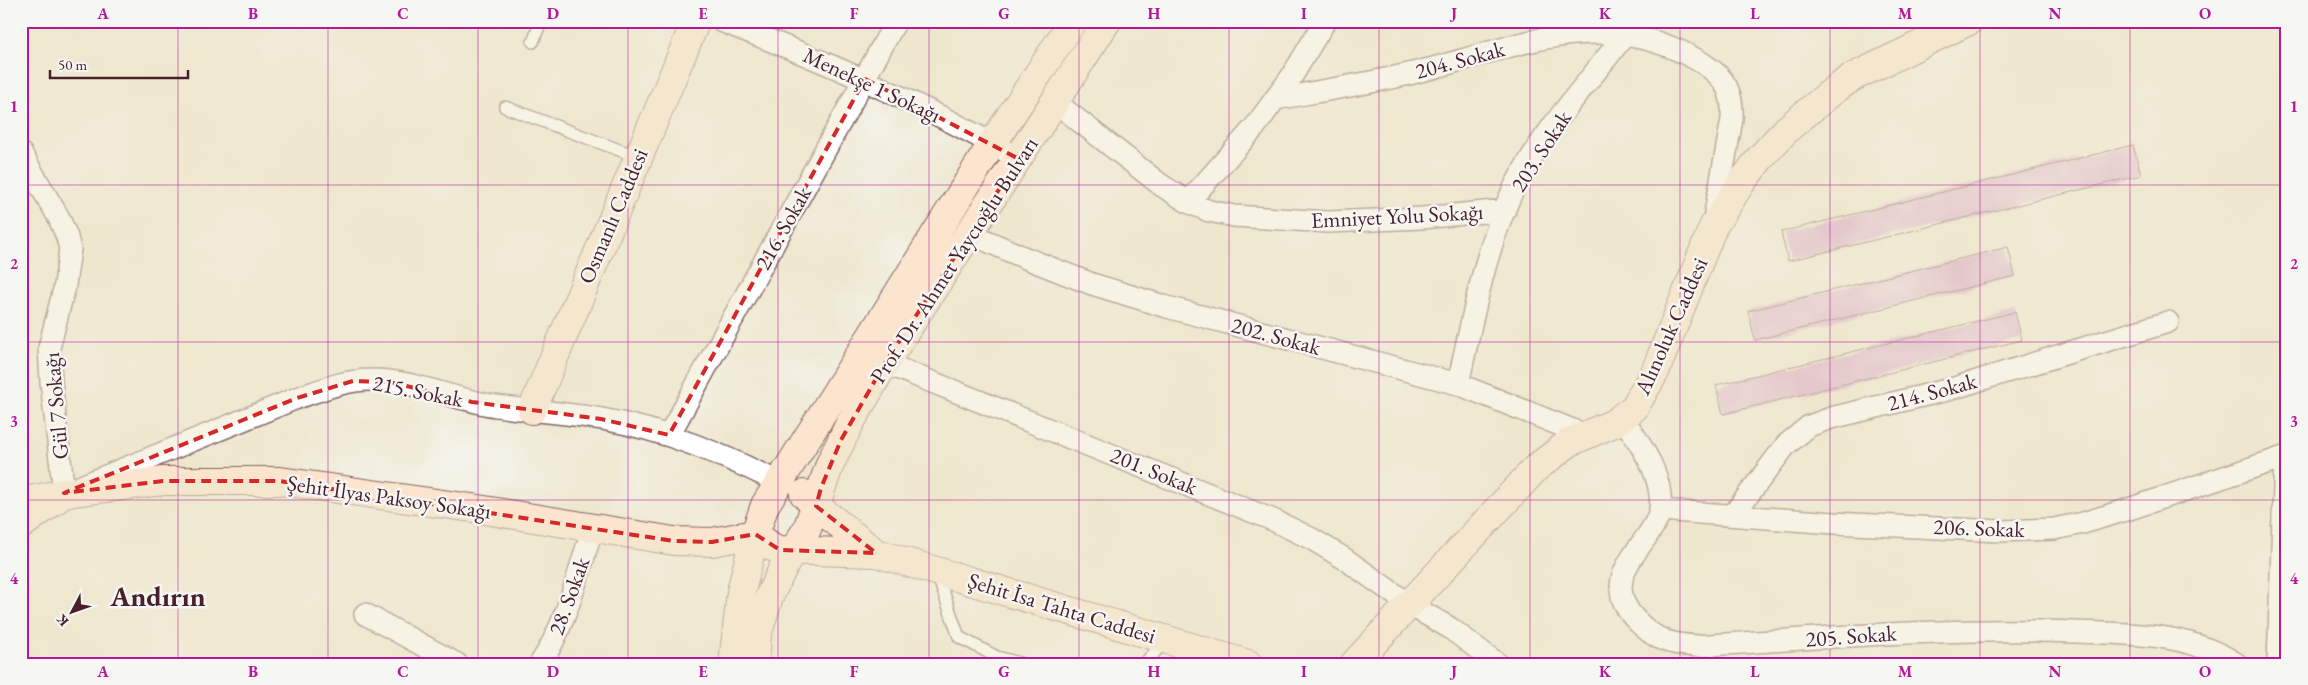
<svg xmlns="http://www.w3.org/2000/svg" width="2308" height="685" font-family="'EB Garamond',serif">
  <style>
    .building { fill: #d8a1c9 }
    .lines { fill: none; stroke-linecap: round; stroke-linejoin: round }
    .lane-casing { stroke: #836564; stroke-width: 14 }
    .street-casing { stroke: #836564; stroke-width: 24 }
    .secondary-casing { stroke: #836564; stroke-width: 30 }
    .lane { stroke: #fff; stroke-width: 11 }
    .street { stroke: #fff; stroke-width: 21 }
    .secondary { stroke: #fce5cf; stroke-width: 28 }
    .marked { fill: none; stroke: #d62828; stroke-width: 4; stroke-dasharray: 10 6; stroke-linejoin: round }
    .grid { fill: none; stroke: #b5179e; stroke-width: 1; stroke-opacity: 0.55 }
    .labels { text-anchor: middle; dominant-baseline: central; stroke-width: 5; stroke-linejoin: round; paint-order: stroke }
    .street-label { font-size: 22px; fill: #4a1f2b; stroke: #f6f6f2 }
    .district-label { font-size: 28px; font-weight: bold; fill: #4a1f2b; stroke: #f6f6f2 }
    .neatline { fill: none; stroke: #b5179e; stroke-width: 2 }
    .grid-label { font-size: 16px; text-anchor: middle; font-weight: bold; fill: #b5179e }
  </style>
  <rect width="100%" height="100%" fill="#f6f6f2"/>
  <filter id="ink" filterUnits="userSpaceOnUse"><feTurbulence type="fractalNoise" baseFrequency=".02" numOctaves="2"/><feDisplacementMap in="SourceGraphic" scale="10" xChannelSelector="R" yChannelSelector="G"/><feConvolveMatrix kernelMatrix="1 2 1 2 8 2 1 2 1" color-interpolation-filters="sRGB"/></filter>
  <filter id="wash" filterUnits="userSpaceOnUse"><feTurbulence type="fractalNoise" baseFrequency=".0096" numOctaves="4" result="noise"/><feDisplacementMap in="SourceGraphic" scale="20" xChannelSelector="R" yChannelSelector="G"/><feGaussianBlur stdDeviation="1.12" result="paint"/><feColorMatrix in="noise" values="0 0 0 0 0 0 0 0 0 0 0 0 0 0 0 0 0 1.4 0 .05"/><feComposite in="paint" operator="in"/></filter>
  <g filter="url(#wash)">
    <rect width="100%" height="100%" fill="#eee7ce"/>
    <g id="blocks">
      <path class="building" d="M2133,145l8,30 -353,86 -7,-29z
        M2008,247l7,29 -260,64 -7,-29z
        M2015,312l7,28 -299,74 -7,-29z"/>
    </g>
  </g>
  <g filter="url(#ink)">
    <use href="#blocks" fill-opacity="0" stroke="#836564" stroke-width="1"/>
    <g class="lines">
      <g class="lane-casing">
        <path id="lane" d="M533,42l8,-21
          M505,107l133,50
          M937,574l22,63 38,20 26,7
          M1144,664l21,-23"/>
      </g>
      <g class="street-casing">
        <path id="street" d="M721,21c103,40 202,82 298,138
          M1275,99c46,-8 92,-15 138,-26 98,-23 181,-68 279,-16 28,15 42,29 40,62l-18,100
          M1055,102l106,83 27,17 21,9 25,5 94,6 94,-4 83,-8
          M21,153l38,65 8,19 3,12 -5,36 -16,63 2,34 13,111 233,-95c24,-8 47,-18 73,-18 41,-1 85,20 126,26 36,5 71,7 106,13 63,11 122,36 178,64
          M1188,202l66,-74 38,-52 33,-55
          M969,233l54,24 69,27 75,23 291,77 127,51
          M885,363l388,157 39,19 33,20 65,46 40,23 48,36
          M1458,384c15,-67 27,-138 58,-200 31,-60 80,-109 119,-163
          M1623,418c17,27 41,57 37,91 -1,10 -8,19 -13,27 -21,29 -40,52 -12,83 20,21 33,25 61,27 126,-8 252,-19 379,-14 55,2 113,0 162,32
          M669,435l227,-414
          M1660,510l174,13 166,8 54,-2 29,-6 43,-13 161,-54
          M1733,515l53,-70 23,-19 22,-8 120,-29 217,-67
          M365,614l92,50
          M540,664c26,-38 39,-94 53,-137
          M2278,664l7,-207"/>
      </g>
      <g class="secondary-casing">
        <path id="secondary" d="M532,410l164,-389
          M804,494l12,12 60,47
          M21,502l43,-9 99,-12h117l192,27 202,33 38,1 43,-8 17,13 8,3 96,3 372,111
          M21,525l36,-26
          M733,664l8,-72 14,-58 10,-29 227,-361 81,-123
          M755,664l2,-29 12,-38 16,-33 22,-35 23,-65 20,-41 35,-60 222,-342
          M1354,664l182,-196 34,-26 44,-19 20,-15 21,-36 58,-145 28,-44 20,-26 26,-28 46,-38 18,-13 118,-57"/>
      </g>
      <use href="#lane" class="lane"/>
      <use href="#street" class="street"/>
      <use href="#secondary" class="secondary"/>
    </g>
  </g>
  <path d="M0 0H2308V685H0ZM865,79l154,80 -134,204 -44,77 -20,48 -5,18 60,47 -96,-3 -25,-16 -43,8 -38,-1 -394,-60h-117l-99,12 233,-95 56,-17 37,1 82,20 129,17 68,16z" fill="#eee7ce" fill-opacity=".55" fill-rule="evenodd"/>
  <path class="marked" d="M865,79l154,80 -134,204 -44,77 -20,48 -5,18 60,47 -96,-3 -25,-16 -43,8 -38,-1 -394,-60h-117l-99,12 233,-95 56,-17 37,1 82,20 129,17 68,16z"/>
  <path class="grid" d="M178,21v643M328,21v643M478,21v643M628,21v643M778,21v643M929,21v643M1079,21v643M1229,21v643M1379,21v643M1530,21v643M1680,21v643M1830,21v643M1980,21v643M2130,21v643M21,185h2266M21,342h2266M21,500h2266"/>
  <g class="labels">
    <g class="street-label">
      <text transform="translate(1460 60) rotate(-15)">204. Sokak</text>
      <text transform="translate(872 85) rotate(25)">Menekşe 1 Sokağı</text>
      <text transform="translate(1541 151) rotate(-57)">203. Sokak</text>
      <text transform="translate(613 216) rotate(-67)">Osmanlı Caddesi</text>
      <text transform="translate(1397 216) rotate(-3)">Emniyet Yolu Sokağı</text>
      <text transform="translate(783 228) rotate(-61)">216. Sokak</text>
      <text transform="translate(954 260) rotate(-57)">Prof. Dr. Ahmet Yaycıoğlu Bulvarı</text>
      <text transform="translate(1671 326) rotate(-66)">Alınoluk Caddesi</text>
      <text transform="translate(1276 336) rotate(15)">202. Sokak</text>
      <text transform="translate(418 391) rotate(11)">215. Sokak</text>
      <text transform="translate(1932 392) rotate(-15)">214. Sokak</text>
      <text transform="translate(56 406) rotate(-95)">Gül 7 Sokağı</text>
      <text transform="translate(1154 471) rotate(22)">201. Sokak</text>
      <text transform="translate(389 497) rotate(8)">Şehit İlyas Paksoy Sokağı</text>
      <text transform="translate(1979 528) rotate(2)">206. Sokak</text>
      <text transform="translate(569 596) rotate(-70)">28. Sokak</text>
      <text transform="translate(1062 608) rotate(17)">Şehit İsa Tahta Caddesi</text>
      <text transform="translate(1851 636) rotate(-4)">205. Sokak</text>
    </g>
    <g class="district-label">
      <text x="158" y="596">Andırın</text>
    </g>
  </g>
  <rect width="2308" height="685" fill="none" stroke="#f6f6f2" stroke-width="55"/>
  <g transform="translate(72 612) rotate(229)" stroke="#f6f6f2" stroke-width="4" paint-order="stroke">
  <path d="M0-4L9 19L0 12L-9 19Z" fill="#4a1f2b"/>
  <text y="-8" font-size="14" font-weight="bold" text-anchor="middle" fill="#4a1f2b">K</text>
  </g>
  <path d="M50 70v8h138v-8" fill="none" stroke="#4a1f2b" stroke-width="2.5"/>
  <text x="58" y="70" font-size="15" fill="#4a1f2b" stroke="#f6f6f2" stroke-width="4" paint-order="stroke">50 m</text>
  <rect x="28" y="28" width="2252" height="630" class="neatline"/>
  <g class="grid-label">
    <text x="103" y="19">A</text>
    <text x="253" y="19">B</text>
    <text x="403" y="19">C</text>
    <text x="553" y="19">D</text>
    <text x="703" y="19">E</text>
    <text x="854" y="19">F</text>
    <text x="1004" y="19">G</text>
    <text x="1154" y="19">H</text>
    <text x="1304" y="19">I</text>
    <text x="1454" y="19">J</text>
    <text x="1605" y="19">K</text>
    <text x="1755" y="19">L</text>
    <text x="1905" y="19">M</text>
    <text x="2055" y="19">N</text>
    <text x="2205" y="19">O</text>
    <text x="14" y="112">1</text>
    <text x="2294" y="112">1</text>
    <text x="14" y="269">2</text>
    <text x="2294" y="269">2</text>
    <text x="14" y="427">3</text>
    <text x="2294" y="427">3</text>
    <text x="14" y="584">4</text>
    <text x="2294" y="584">4</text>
    <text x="103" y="677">A</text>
    <text x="253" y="677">B</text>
    <text x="403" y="677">C</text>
    <text x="553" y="677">D</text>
    <text x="703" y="677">E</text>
    <text x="854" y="677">F</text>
    <text x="1004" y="677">G</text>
    <text x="1154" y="677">H</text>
    <text x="1304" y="677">I</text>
    <text x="1454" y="677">J</text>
    <text x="1605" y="677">K</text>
    <text x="1755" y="677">L</text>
    <text x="1905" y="677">M</text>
    <text x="2055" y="677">N</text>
    <text x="2205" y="677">O</text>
  </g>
</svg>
